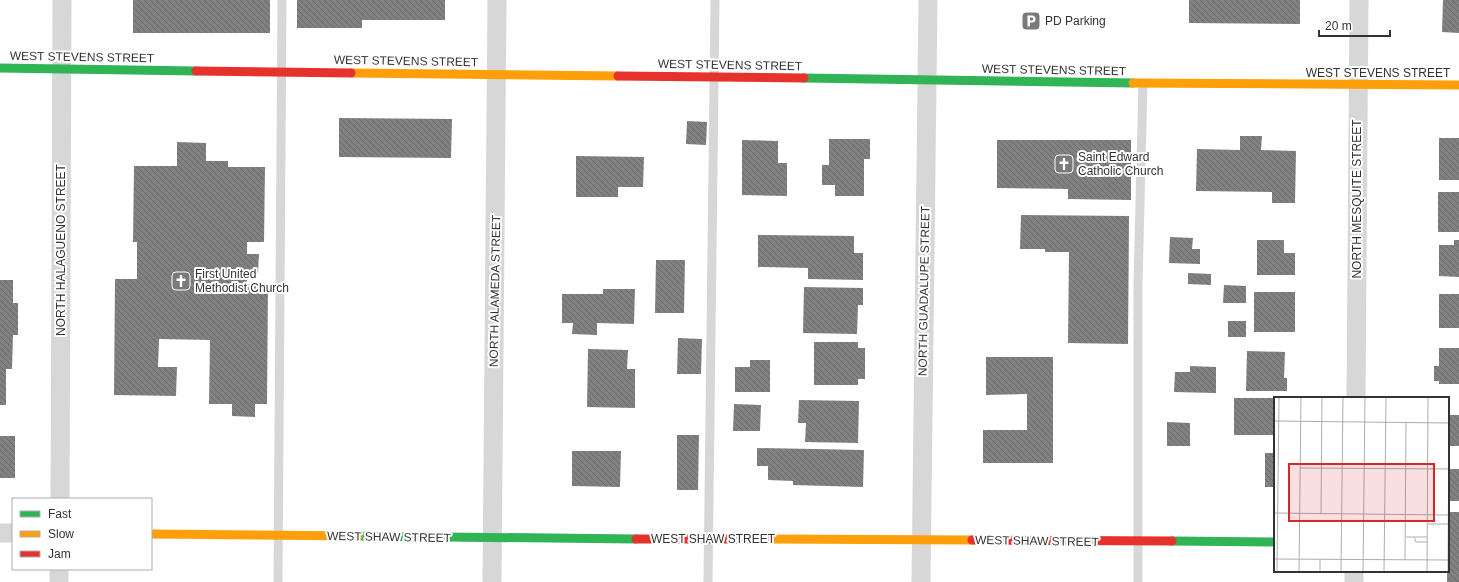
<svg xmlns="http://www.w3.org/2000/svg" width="1459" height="582" font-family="Arial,sans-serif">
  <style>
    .building { fill: url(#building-back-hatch) }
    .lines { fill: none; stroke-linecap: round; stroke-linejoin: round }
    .lane { stroke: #d7d7d7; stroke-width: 9 }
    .street { stroke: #d7d7d7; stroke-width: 19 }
    .fast { stroke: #30b455; stroke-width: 9 }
    .slow { stroke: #ff9f0a; stroke-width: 9 }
    .jam { stroke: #e5322d; stroke-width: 9 }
    .labels { text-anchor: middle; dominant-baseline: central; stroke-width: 4; stroke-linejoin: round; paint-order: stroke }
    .poi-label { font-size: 12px; fill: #333; stroke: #fff; text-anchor: start }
    .street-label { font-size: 12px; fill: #333; stroke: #fff }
    .inset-road { fill: none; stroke: #adadad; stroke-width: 1 }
    .view { fill: #d62828; fill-opacity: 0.15; stroke: #d62828; stroke-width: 2 }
    .inset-edge { fill: none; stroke: #333; stroke-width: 2 }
  </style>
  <defs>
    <pattern id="building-back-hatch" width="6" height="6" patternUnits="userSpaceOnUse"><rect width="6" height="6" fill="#818181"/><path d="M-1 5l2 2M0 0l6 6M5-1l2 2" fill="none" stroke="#6a6a6a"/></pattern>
  </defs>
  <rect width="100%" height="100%" fill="#fff"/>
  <path class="building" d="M133,0h137v33h-137z
    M297,0h148v20h-83v8h-65z
    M1189,0h111v24l-111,-1z
    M1443,0h16v33l-17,-1z
    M339,118l113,1 -1,39 -112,-1z
    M687,121l20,1 -1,23 -20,-1z
    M1240,136h22l-1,14 35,1 -1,52h-23v-11l-76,-1 1,-42 43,1z
    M1439,138h20v42h-20z
    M829,139h41v20h-6v37h-29v-11h-13v-20h7z
    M742,140l36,1v22h9v33l-45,-1z
    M997,140h134v60l-63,-1v-10l-71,-1z
    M177,142l29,1v18h22v6h37l-1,75h-17v12h12l-1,19h-11v11h21l-1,120h-12v13l-23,-1v-12h-23l1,-64 -51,-1 -1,28h19l-1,29 -62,-1 1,-116h22v-37h-4l1,-76h43z
    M576,156l68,1 -1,30h-25v10h-42z
    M1438,192h21v40h-21z
    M1021,215l108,1 -1,128 -60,-1 1,-91h-24v-3h-25z
    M758,235l96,1v17h9v27l-55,-1v-11l-50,-1z
    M1170,237l23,1 -1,11h8v15l-31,-1z
    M1257,240h27v13h11v22h-38z
    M1454,240h5v37l-20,-1v-31h15z
    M656,260h29l-1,53h-29z
    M1188,273l23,1v11l-23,-1z
    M0,280h13v23h5v32h-5l-1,34h-6v36h-6z
    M1224,285l22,1v17h-23z
    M804,287l59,1v17h-5l-1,29 -54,-1z
    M603,289h32l-1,35 -37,-1v12l-25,-1 1,-11h-11v-29h41z
    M1254,292h41v40h-41z
    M1439,294h20v34h-20z
    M1228,321h18v16h-18z
    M678,338l24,1 -1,35h-24z
    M814,342h44v6h7v31h-7v6h-44z
    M1439,348h20v36h-20v-3h-5v-15h5z
    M588,349l40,1 -1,19h8v39l-48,-1z
    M1247,351l38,1 -1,26h3v13h-41z
    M986,357h67v106h-70v-33h44v-36l-41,1z
    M750,360h20v32h-35v-25h15z
    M1190,366l26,1v26l-42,-1 1,-20h15z
    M1234,398h41v37h-41z
    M799,400l60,1 -1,42 -53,-1 1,-19h-8z
    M734,404l27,1 -1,26h-27z
    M1448,415h11v31h-11z
    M1167,422l23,1v23h-23z
    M677,435h22l-1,55h-21z
    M0,436h15v42h-15z
    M757,448l107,2 -1,37 -70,-2v-4l-25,-1v-14h-11z
    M572,451h49l-1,36 -48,-1z
    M1265,453h10v34h-10z
    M1448,469h11v32h-11z
    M1448,512h11v70h-12z"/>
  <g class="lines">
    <path class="lane" d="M278,582l4,-582
      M708,582l7,-582
      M1138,582v-298l5,-201"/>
    <path class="street" d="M1356,398l3,-398
      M60,499l2,-499
      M0,533h13
      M59,582v-13
      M492,582l5,-582
      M921,582l7,-582
      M1354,582v-11"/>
    <path class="fast" d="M0,68l196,3
      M804,78l329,5
      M358,536l278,3
      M1172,541l103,1"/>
    <path class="slow" d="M351,73l267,3
      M1133,83l326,2
      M151,534l207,2
      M769,539l203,1"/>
    <path class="jam" d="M196,71l155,2
      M618,76l186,2
      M636,539h133
      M972,540l200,1"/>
  </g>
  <defs>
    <g id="parking-square" transform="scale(1)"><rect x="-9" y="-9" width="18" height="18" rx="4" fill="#7a7a7a" stroke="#fff"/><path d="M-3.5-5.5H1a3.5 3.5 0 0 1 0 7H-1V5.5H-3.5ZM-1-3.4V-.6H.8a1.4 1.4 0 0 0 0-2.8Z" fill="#fff"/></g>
    <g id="church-square" transform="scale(1)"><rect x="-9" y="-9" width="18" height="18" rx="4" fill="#7a7a7a" stroke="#fff"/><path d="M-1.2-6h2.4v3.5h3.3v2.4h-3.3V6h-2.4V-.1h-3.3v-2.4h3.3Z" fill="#fff"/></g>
  </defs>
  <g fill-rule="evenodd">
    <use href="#parking-square" x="1031" y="21"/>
    <use href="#church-square" x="1064" y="164"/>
    <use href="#church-square" x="181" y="281"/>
  </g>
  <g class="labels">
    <g class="poi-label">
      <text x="1045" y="21">PD Parking</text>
      <text x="1078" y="157">Saint Edward<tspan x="1078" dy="14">Catholic Church</tspan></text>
      <text x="195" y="274">First United<tspan x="195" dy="14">Methodist Church</tspan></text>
    </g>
    <g class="street-label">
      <text transform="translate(82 57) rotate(1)">WEST STEVENS STREET</text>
      <text transform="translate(406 61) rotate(1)">WEST STEVENS STREET</text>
      <text transform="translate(730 65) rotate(1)">WEST STEVENS STREET</text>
      <text transform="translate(1054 70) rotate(1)">WEST STEVENS STREET</text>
      <text x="1378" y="73">WEST STEVENS STREET</text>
      <text transform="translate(1357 199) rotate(-90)">NORTH MESQUITE STREET</text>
      <text transform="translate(61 250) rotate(-90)">NORTH HALAGUENO STREET</text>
      <text transform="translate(495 291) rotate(-89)">NORTH ALAMEDA STREET</text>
      <text transform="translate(924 291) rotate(-89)">NORTH GUADALUPE STREET</text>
      <text transform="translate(389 537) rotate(1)">WEST SHAW STREET</text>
      <text x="713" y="539">WEST SHAW STREET</text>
      <text transform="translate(1037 541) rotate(1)">WEST SHAW STREET</text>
    </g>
  </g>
  <g transform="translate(1274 397)">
    <rect width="175" height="175" fill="#fff"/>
    <path class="inset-road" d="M0,24l175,2M26,71l149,1M0,116l175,2M47,116l1,-116M154,127h20M132,140h21M140,140l2,5h11M0,162l175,1M131,163l1,-138M3,175l2,-175M25,175l2,-175M46,175v-13M67,175l2,-175M89,175l2,-175M110,175l2,-175M153,175l1,-175M174,175l1,-156"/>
    <path class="view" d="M15,67h145v57h-145z"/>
    <rect width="175" height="175" class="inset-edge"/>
  </g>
  <rect x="12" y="498" width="140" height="72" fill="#ffffff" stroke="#adadad"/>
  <rect x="20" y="511" width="20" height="6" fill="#30b455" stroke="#adadad"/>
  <text x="48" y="518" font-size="12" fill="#333333">Fast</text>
  <rect x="20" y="531" width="20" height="6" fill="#ff9f0a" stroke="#adadad"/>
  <text x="48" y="538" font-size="12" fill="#333333">Slow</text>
  <rect x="20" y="551" width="20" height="6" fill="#e5322d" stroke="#adadad"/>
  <text x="48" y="558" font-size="12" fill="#333333">Jam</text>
  <path d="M1319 30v6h71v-6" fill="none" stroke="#333333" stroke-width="2"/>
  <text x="1325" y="30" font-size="12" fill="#333333" stroke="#ffffff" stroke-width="3" paint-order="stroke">20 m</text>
</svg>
